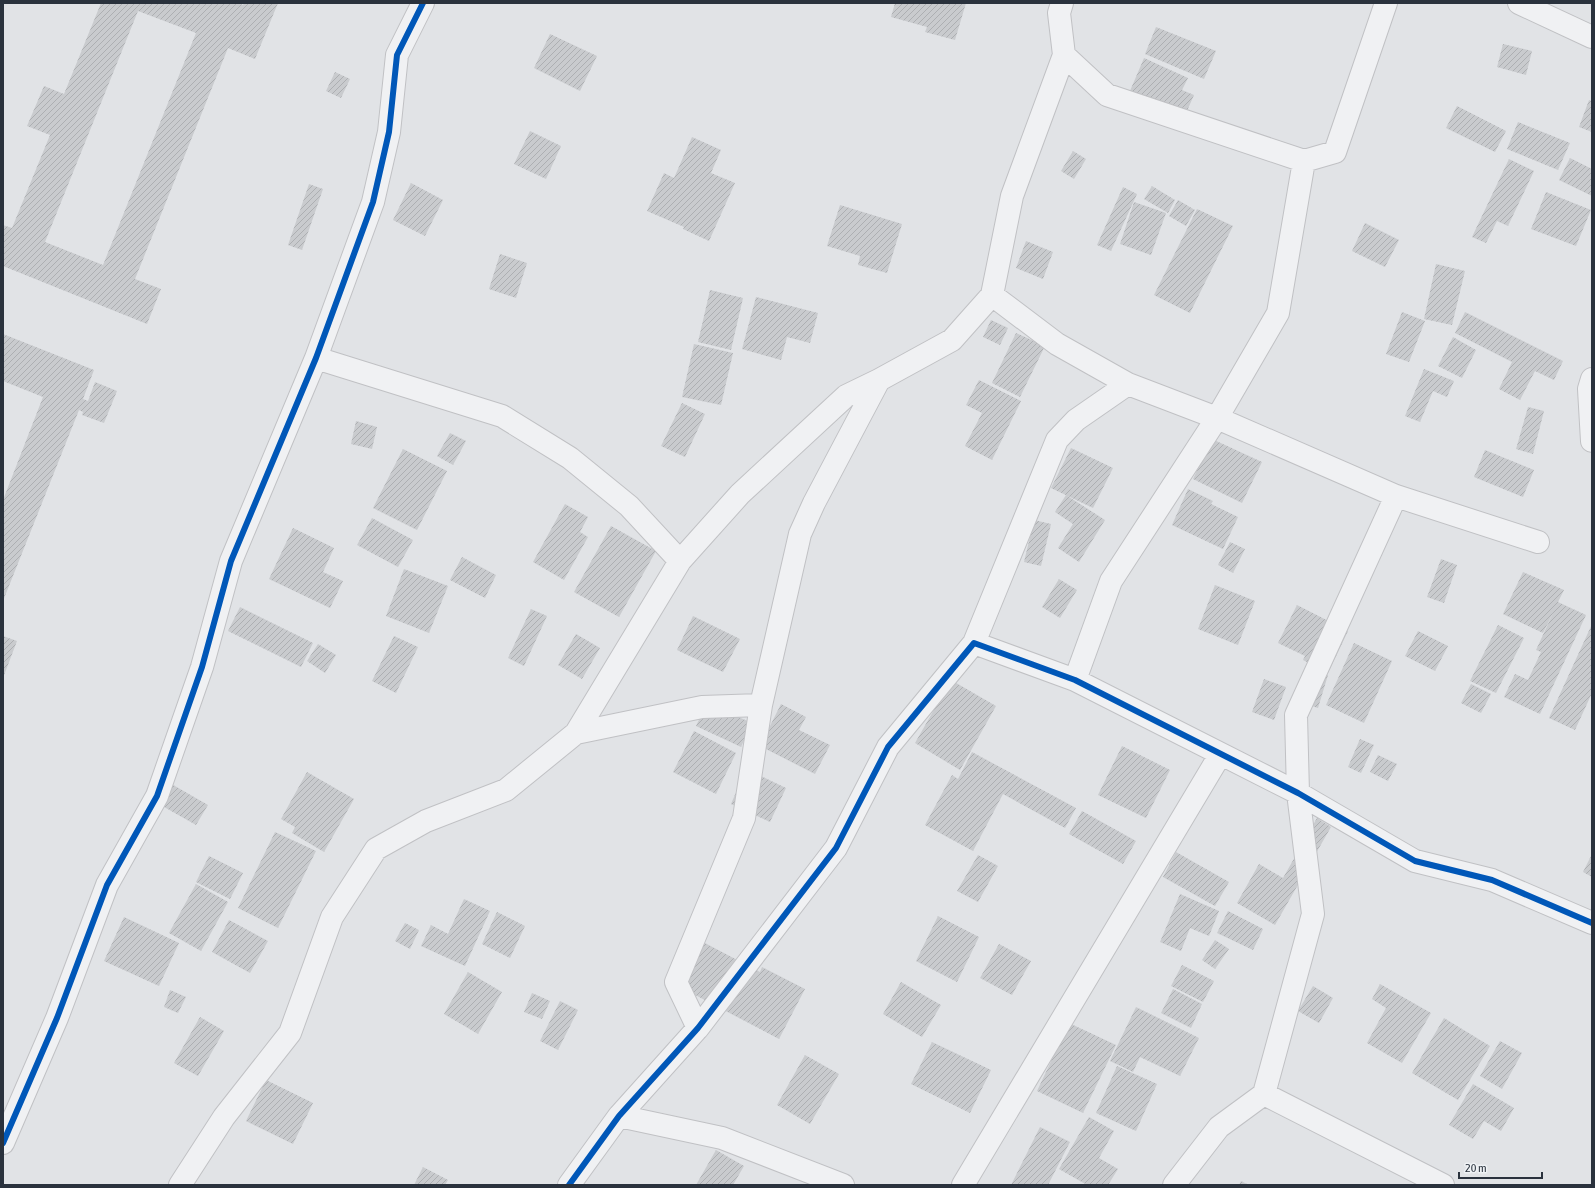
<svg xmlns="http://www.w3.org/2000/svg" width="1595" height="1188" font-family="'Asap Condensed',sans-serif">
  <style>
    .building { fill: url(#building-hatch); fill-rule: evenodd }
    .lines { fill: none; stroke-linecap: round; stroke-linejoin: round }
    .minor-casing { stroke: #c0c1c4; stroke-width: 24 }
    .minor { stroke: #f0f1f3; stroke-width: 22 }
    .cycleway-casing { stroke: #eff2f5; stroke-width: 8 }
    .cycleway { stroke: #0057b8; stroke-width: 6 }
  </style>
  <defs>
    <pattern id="building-hatch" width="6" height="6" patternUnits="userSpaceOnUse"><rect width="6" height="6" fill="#c9cbce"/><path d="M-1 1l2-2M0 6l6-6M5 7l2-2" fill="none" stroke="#adafb2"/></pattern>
  </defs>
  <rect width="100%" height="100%" fill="#e1e3e6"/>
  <path class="building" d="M101,3h138l4,2 1,-2h34l-23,56 -27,-11 -93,231 26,10 -14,35 -144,-58v-41l9,3 38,-93 -23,-9 17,-40 20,8zM138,11l58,22 -93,232 -58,-23z
    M895,3h71l-11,37 -30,-8 2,-5 -36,-10z
    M1156,27l60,24 -12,28 -59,-25z
    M550,34l47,22 -17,35 -46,-23z
    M1503,44l29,7 -6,24 -29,-8z
    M1144,58l44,20 -6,12 12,5 -15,34 -55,-24z
    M335,72l15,7 -9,19 -15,-7z
    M1589,100l3,1v31l-13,-5z
    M1457,106l49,25 -11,21 -49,-24z
    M1518,122l52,21 -12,27 -51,-21z
    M530,131l31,15 -15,33 -32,-15z
    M692,137l29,13 -10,23 24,10 -26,58 -26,-12 1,-2 -37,-16 17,-38 10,5z
    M1073,151l13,8 -12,20 -13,-8z
    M1570,158l22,11v27l-33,-16z
    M1509,159l25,12 -26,55 -11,-5 -11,22 -14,-6z
    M411,183l32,17 -18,36 -32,-16z
    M309,184l14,5 -21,61 -14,-5z
    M1152,186l23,14 -7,13 -24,-14z
    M1123,187l14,7 -26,57 -14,-6z
    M1546,192l45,18 -15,36 -45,-17z
    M1178,200l17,10 -9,16 -17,-10z
    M1134,202l32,11 -15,42 -31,-11z
    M840,205l62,19 -15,49 -29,-8 2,-9 -33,-10z
    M1197,209l36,17 -43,87 -36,-18z
    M1365,223l34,17 -14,27 -33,-16z
    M1026,241l27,11 -10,27 -27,-11z
    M500,254l27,9 -11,35 -27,-9z
    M1436,264l29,7 -13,54 -28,-6z
    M710,290l33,8 -12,52 -33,-8z
    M756,297l62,16 -8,30 -23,-6 -6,23 -39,-11z
    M1402,312l23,9 -16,41 -23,-8z
    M1465,312l98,49 -9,19 -19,-9 -15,29 -21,-11 13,-27 -57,-29z
    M991,320l17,8 -8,17 -17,-8z
    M1016,333l29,13 -25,51 -28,-14z
    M3,334l91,36 -11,29 5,2 7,-19 22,9 -13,32 -22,-8 1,-3 -4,-2 -76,191v-101l40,-103 -40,-16z
    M1453,337l23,13 -14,28 -24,-12z
    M694,344l39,9 -12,52 -39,-8z
    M1424,369l30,12 -7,16 -14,-6 -13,31 -15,-6z
    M979,380l42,21 -29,59 -27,-14 17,-33 -16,-8z
    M682,403l23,11 -20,43 -24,-11z
    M1528,407l16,4 -11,43 -17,-5z
    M356,421l21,6 -5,22 -21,-5z
    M450,433l16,8 -13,24 -16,-9z
    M1212,439l50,23 -20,41 -49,-24z
    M1071,448l42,20 -20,40 -42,-20z
    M403,449l44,22 -30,59 -44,-22z
    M1485,450l49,20 -11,27 -49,-20z
    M1188,489l25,12 -2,3 27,13 -15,32 -51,-24z
    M1066,495l39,25 -26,42 -21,-14 15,-24 -18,-12z
    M565,504l23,13 -8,15 8,5 -24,43 -31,-18z
    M372,518l41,22 -15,27 -41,-22z
    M1034,520l17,4 -10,42 -17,-4z
    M611,526l45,25 -37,66 -45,-25z
    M293,528l41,20 -11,24 20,9 -13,27 -61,-29z
    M1230,542l15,7 -12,24 -15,-8z
    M462,557l34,18 -11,23 -35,-18z
    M1441,559l16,6 -13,38 -17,-6z
    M404,569l44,17 -19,47 -43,-17z
    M1523,572l41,18 -6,12 28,13 -46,99 -36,-17 11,-23 13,6 13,-28 -5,-2 18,-39 -11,22 -40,-19z
    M1059,579l18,11 -17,28 -18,-11z
    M1215,585l40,16 -17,44 -40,-16z
    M1297,605l51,26 -20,42 -25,-13 2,-4 -27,-13z
    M240,607l73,36 -12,24 -73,-36z
    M531,609l16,7 -23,50 -16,-8z
    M693,616l47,23 -17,33 -46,-22z
    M1592,624v69l-17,37 -26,-12z
    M1498,625l26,13 -28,55 -26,-12z
    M1418,631l30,15 -13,25 -30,-15z
    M576,634l24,14 -18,31 -24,-14z
    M3,636l14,5 -14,37z
    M394,636l24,11 -22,46 -24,-12z
    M1354,643l38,18 -28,62 -38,-18z
    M318,644l18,11 -11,18 -18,-12z
    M1307,669l21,6 -10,33 -21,-7z
    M1264,679l22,8 -12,33 -22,-8z
    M951,680l45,26 -36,64 -45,-27z
    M1471,684l20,10 -10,19 -20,-10z
    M707,703l45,20 -11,24 -45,-21z
    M781,704l25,13 -7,13 31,15 -15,29 -55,-28z
    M694,731l42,22 -20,41 -43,-22z
    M1360,739l14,6 -13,28 -13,-6z
    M1122,746l48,24 -24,48 -48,-23z
    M972,752l104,56 -11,20 -62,-34 -30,57 -48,-26 27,-50 6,4z
    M1378,755l19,9 -9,17 -18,-9z
    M746,769l40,19 -16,34 -39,-18z
    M307,772l47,27 -30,53 -32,-19 3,-6 -14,-8z
    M161,778l47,27 -12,20 -46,-26z
    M1082,811l54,30 -13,23 -54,-30z
    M1317,818l14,9 -56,98 -38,-22 22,-39 24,14z
    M275,832l41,19 -38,77 -40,-20z
    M1176,852l53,30 -14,24 -52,-29z
    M1592,854v23l-9,-5z
    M978,855l20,11 -20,36 -21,-11z
    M209,856l34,17 -13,26 -34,-17z
    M196,884l32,18 -27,49 -32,-18z
    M1180,894l39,17 -10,25 -19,-8 -9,23 -21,-9z
    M464,899l26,12 -25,55 -44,-20 10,-21 17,9z
    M1228,911l35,18 -10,21 -36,-17z
    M497,912l28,14 -15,32 -28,-14z
    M938,916l41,21 -22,45 -41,-21z
    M124,917l55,26 -20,43 -55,-25z
    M229,920l39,21 -18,32 -38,-21z
    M405,923l14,7 -9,19 -15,-8z
    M1215,940l14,9 -14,20 -13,-9z
    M703,942l57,30 2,-5 43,22 -26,50 -99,-52z
    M999,944l32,17 -19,34 -32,-17z
    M1182,965l32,16 -11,21 -32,-16z
    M468,972l34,20 -24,42 -34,-20z
    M901,982l40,23 -19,32 -39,-23z
    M1380,984l51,29 -29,50 -35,-20 19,-35 -14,-9z
    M1313,986l20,12 -14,25 -21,-12z
    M1173,989l29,15 -11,24 -30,-15z
    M170,990l16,7 -8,16 -14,-6z
    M532,993l18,8 -8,18 -18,-7z
    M560,1001l18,9 -20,40 -18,-9z
    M1136,1007l63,31 -19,38 -40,-19 -7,15 -23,-11z
    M200,1017l24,14 -26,45 -24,-13z
    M1444,1018l46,28 -32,54 -46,-27z
    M1069,1023l47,22 -33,68 -46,-22z
    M1500,1041l22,12 -20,36 -22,-13z
    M932,1042l59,28 -21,43 -59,-29z
    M805,1055l34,19 -29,50 -33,-19z
    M1117,1066l40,18 -21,47 -40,-18z
    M266,1080l47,23 -20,41 -47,-23z
    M1473,1084l41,24 -13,23 -17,-10 -11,18 -24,-14z
    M1089,1117l25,14 -15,27 19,11 -10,16h-21l-28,-16z
    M1040,1127l30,15 -22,43h-37z
    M716,1150l28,16 -11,19h-37z
    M423,1167l25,13 -3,5h-31z
    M1241,1181l8,4h-10z"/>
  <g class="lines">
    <g class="minor-casing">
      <path id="minor" d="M1519,3l73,34
        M1064,55l43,40 197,66 31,-9 51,-149
        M992,295l65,49 71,40 89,34 179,78 142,46
        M316,358l186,58 68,42 59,48 51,55
        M1592,379l-3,10 3,52
        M974,643l83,-203 19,-20 52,-36
        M1075,680l36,-99 106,-163 61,-105 26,-152
        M576,733l126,-26 59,-2
        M698,1028l-22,-46 68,-164 17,-113 39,-171 14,-31 65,-123 73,-40 40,-45 20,-99 52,-141 -5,-42 3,-10
        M1264,1094l179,91
        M619,1116l103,22 121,47
        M3,1143l54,-125 50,-133 50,-89 45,-129 29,-106 85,-203 57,-156 16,-70 8,-77 26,-52
        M180,1185l44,-68 66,-84 42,-116 44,-68 50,-28 80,-31 70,-57 104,-172 60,-67 106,-98 33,-16
        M569,1185l50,-69 79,-88 138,-180 52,-101 86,-104 101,37 223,113 117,68 77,19 100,43
        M963,1185l257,-430
        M1174,1185l45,-58 45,-33 49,-180 -15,-121 -2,-78 100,-219"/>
    </g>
    <use href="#minor" class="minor"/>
    <g class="cycleway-casing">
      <path id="cycleway" d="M3,1143l54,-125 50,-133 50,-89 45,-129 29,-106 85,-203 57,-156 16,-70 8,-77 26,-52
        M569,1185l50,-69 79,-88 138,-180 52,-101 86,-104 101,37 223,113 117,68 77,19 100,43"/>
    </g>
    <use href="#cycleway" class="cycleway"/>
  </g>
  <rect width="1595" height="1188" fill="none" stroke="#2a323d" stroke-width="8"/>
  <path d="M1459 1172v6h83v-6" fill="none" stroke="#2a323d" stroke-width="2"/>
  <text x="1465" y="1172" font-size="12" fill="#2a323d" stroke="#eff2f5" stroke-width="3" paint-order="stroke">20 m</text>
</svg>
